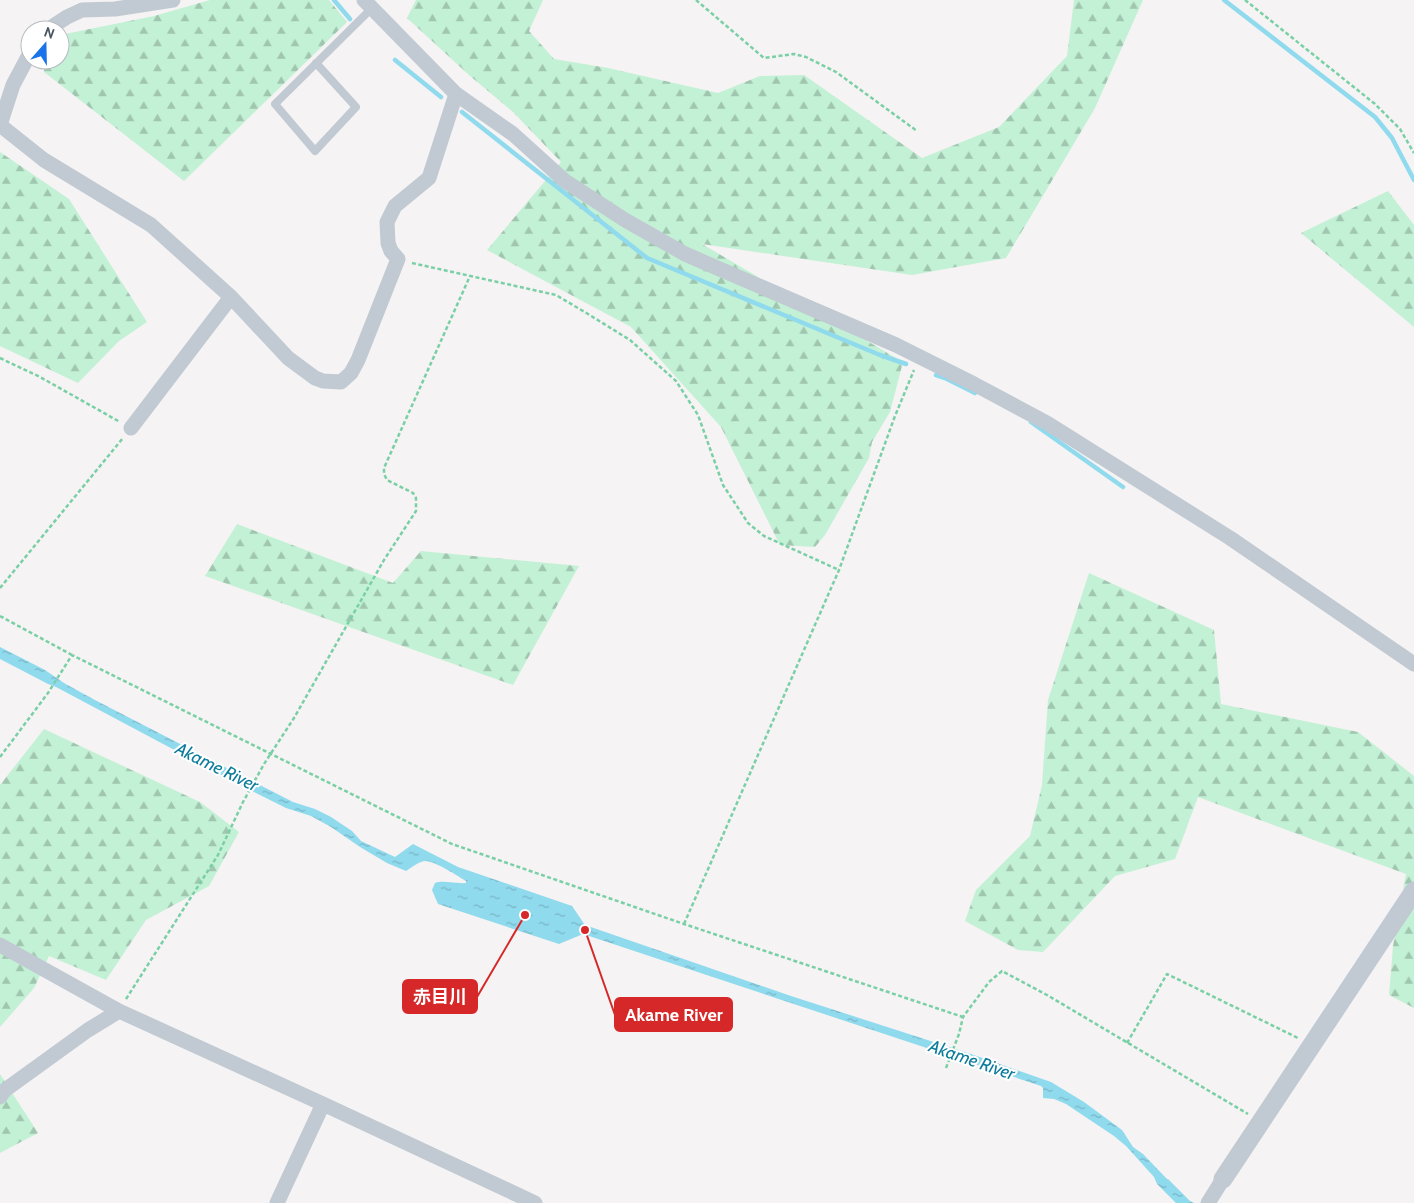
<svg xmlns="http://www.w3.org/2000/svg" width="1414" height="1203" font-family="Cabin,'Noto Sans JP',sans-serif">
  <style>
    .forest { fill: url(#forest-firs) }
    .water { fill: url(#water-ripples) }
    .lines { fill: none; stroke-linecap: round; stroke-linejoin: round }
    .stream { stroke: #90daee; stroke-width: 4.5 }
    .path { stroke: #7ad0a6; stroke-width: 2.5; stroke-dasharray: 4 2.5; stroke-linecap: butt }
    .service { stroke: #c1cad2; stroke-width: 8 }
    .minor { stroke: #c1cad2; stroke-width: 15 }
    .tertiary { stroke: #c1cad2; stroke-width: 19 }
    .labels { text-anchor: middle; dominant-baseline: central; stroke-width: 4; stroke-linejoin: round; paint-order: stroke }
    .water-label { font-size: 18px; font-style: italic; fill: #0c7c9b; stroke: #fff }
    .leader { fill: none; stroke: #d62828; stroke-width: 2 }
    .callout-dot { fill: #d62828; stroke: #fff; stroke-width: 2 }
    .callout { fill: #d62828; stroke: #d62828; stroke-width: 2 }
    .callout-label { font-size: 18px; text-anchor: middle; font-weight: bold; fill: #fff }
  </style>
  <defs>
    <pattern id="forest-firs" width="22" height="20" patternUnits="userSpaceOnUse" patternTransform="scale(1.25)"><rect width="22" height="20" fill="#c3f1d5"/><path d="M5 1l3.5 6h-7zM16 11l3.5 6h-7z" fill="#a0c6b0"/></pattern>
    <pattern id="water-ripples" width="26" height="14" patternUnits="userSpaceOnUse" patternTransform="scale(1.25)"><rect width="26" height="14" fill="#90daee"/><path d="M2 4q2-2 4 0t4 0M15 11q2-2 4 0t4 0" fill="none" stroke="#78b4c4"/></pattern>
  </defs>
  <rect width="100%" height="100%" fill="#f5f3f3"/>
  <path class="forest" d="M210,0h119l18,22 -163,159 -140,-109v-12h16v-25l94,-19z
    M416,0h127l-14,31 25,28 54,9 110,25 42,-17 44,-1 118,83 77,-31 68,-71 7,-56h69l-48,108 -89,150 -94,17 -210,-31 201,118 -13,50 -18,30 -3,16 -44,77 -10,12 -35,-2 -59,-118 -90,-100 -144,-77 74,-88 -48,-50 -44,-37 -62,-57z
    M0,152l69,47 78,123 -28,19 -41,42 -78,-37z
    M1388,191l26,34v102l-113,-94z
    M237,524l156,59 28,-32 158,15 -66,119 -308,-109z
    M1089,573l125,57 7,74 137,28 56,44v232l-25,-13 4,-49 13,-72 -208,-77 -23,62 -60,17 -72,76 -25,-2 -53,-29 11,-31 54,-54 12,-51 6,-85z
    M44,729l156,73 39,30 -30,54 -63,34 -40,60 -57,-24 -15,32 -34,39v-242z
    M0,1074l38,59 -38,20z"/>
  <path class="water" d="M0,647l45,23 19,13 29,16 157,81 43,22 22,7 16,8 21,14 9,10 34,16 18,-13 45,23 114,39 13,19 206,71 183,59 77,27 33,20 38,28 11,17 10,7 24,25h1l22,22 4,2h-18l-19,-19 -3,-7 -28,-31 -12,-10 -48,-32 -12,-5 -11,-1v-10l-2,-2 -458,-152 -24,10 -121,-40 -6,-14 3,-7c9,-3 21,1 31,0v-2c-8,-5 -33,-21 -41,-20 -7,1 -14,7 -19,10l-19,-8 -27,-16 -29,-20 -20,-11 -25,-8 -40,-20 -190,-101 -8,-3 -48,-25z"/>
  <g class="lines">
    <path class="stream" d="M334,0l16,19
      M1224,0l151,117 17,21 22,42
      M395,60l46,37
      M462,112l185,146 233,97 26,9
      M936,375l9,3 30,15
      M1031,422l92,65"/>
    <path class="path" d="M696,0l68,58 30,-4 12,3 30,15 81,59
      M1245,0l130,104 25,25 14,24
      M412,263l144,32 32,19 42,26 46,41 22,34 25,70 25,38 16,13 75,34
      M0,358l40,19 80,45
      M0,588l123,-150
      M0,616l72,39
      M0,757l48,-64 24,-38 380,189 232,80 279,93
      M684,924l155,-354 56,-154 19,-46
      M126,999l92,-144 25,-53 21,-38 30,-46 90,-158 32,-49v-13l-3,-5 -26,-13 -3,-6v-6l86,-192
      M1127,1043l40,-69 131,64
      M946,1068l13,-34 4,-17 26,-35 13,-11 45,24 201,119"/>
    <path class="service" d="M316,63l40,44 -41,44 -40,-47 97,-96"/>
    <path class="minor" d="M364,0l92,94 57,40 52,47 60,39 60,34 211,91 78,39 73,39 183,115 184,126
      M47,30l20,-13 15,-7 33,-1 58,-9
      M0,125l44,35 107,65 80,72 57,61 27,20 8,3 18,1 10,-9 7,-13 40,-101 -7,-8 -3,-8 -1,-21 8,-16 34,-28 27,-84
      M0,125l13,-40 17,-32
      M131,428l100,-131
      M0,945l119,66 204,93 212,99
      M0,1097l5,-7 83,-60 31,-19
      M277,1203l46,-99
      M1208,1203l15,-24"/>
    <path class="tertiary" d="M1223,1179l191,-288"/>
  </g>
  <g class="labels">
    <g class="water-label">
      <text transform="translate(217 767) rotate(26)">Akame River</text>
      <text transform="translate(972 1060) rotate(19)">Akame River</text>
    </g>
  </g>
  <path class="leader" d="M525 915L477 997M585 930L615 1015"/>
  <g class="callout-dot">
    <circle cx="525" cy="915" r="5"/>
    <circle cx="585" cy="930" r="5"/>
  </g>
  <g class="callout">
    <rect x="403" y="980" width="74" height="33" rx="5"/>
    <rect x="615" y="998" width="117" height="33" rx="5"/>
  </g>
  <g class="callout-label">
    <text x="440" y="1003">赤目川</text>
    <text x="674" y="1021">Akame River</text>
  </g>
  <g transform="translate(45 45) rotate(20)"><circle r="24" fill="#ffffff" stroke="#b7bbc0"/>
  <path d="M0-4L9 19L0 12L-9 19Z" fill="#1a73e8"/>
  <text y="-8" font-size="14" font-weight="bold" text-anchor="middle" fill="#4a5661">N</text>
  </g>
</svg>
